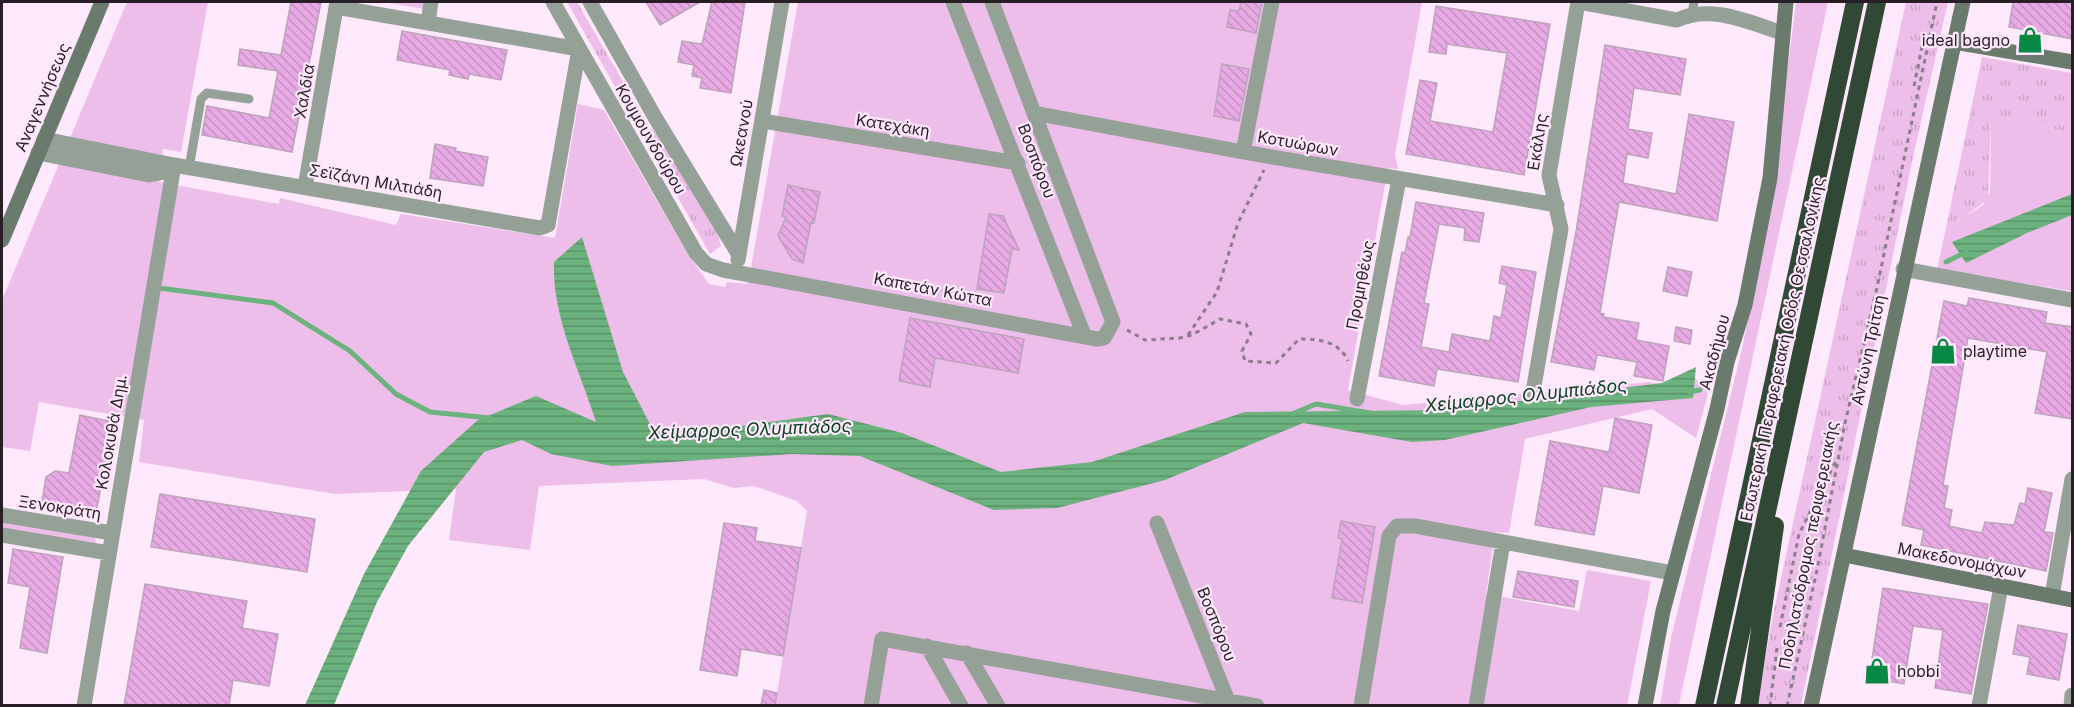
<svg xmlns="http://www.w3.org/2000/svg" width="2074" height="707" font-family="Inter,sans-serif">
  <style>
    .grass { fill: #ecbee9 }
    .park { fill: url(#park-tufts) }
    .water { fill: url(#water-rules) }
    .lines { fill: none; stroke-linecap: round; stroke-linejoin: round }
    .stream { stroke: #6cb27e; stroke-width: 5 }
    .building { fill: url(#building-back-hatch); stroke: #bba3b9; stroke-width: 1.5 }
    .path { stroke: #8c7d8a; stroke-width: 3; stroke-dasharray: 4.5 4.5; stroke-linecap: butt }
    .lane { stroke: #95a097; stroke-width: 9 }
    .street { stroke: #95a097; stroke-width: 15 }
    .secondary { stroke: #6a7a6d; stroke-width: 15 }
    .highway { stroke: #314836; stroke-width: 18 }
    .labels { text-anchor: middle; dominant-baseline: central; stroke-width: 4.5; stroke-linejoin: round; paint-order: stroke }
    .poi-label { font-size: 16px; fill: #271e26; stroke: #fee9fc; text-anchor: start }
    .street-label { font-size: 16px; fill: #271e26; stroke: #fee9fc }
    .water-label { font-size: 18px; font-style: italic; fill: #0a411f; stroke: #fee9fc }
  </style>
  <defs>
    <pattern id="park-tufts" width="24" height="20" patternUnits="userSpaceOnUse" patternTransform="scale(1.5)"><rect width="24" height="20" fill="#ecbee9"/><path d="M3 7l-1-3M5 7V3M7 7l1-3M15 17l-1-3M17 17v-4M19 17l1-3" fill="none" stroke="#caa3c8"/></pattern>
    <pattern id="water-rules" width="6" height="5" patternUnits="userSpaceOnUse" patternTransform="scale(1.5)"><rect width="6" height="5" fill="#6cb27e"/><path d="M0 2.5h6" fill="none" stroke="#599067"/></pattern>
    <pattern id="building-back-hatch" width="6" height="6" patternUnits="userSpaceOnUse" patternTransform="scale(1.5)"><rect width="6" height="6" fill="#e8aae4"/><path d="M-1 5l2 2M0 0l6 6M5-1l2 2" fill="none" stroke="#c792c3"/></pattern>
  </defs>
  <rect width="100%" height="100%" fill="#fee9fc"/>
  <path class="grass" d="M127,2h81l-27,150 -18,-3 -4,33 120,22 1,-6 116,27 5,-11 154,24 23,-134 26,6 85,146 20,28 16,3 2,-5 21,2 50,-282h624l-27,153 3,14 -10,-1 -40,222 55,15 246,-23 11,2 35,-6 13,15 -12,45 -44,-29 -127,30 -16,94 -14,-1 -9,62 93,17 8,-41 64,11 -24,125 -852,-1 32,-194 -10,-10 -43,-15 -20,2 -30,-9 -165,7 -9,64 -81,-10 7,-51 -121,5 -196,-32 5,-42 -105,-18 -9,49 -28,-4v-147z
    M382,2h44l-1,7z
    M1796,2h32l-149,703 -19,1 11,-68 71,-289 28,-139z
    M1991,116l81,17v158l-135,-21 7,-33 19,-19 20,-13 7,-13z
    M2,522l93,16 1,4 -3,4 -91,-16z"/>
  <path class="park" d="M567,2h10l73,126 9,7 59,99 3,12 -11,8z
    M1906,2h42l-35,155 -112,548 -44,1 16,-91z
    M1982,57l90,16v60l-81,-17 -3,83 -25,19 -19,19z"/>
  <path class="water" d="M2072,194v21l-45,18 -61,30 -14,-21z
    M582,237l41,135 29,56 89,-2 87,-12 74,19 99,39 91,-10 153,-50 205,-2 212,-27 34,-16 -3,31 -102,9 -146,33 -33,2 -109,-19 -138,57 -108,28 -63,2 -134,-54 -68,-2 -180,12 -61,-12 -29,-14 -38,12 -76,94 -31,56 -43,103h-29l59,-131 57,-103 57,-51 58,-24 60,26c-16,-52 -44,-104 -42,-160z"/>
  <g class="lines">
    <path class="stream" d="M1946,262l20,-10
      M159,288l114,15 77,48 46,43 34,18 60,6
      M1689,392l11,-2
      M1292,414l24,-10 54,9"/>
  </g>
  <path class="building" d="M291,2h30l-29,150 -90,-17 5,-29 62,12 9,-47 -40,-6 2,-16 41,6z
    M646,2h54l-40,23z
    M712,2h33l-14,91 -31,-5 2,-10 -10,-2 2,-11 -16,-3 4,-21 20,3z
    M1241,2h21l-6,31 -29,-6 3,-17 9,1z
    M2013,2h60v37l-64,-12z
    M1436,6l114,18 -26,151 -118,-21 14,-74 17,3 -7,38 63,11 14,-79 -60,-9 -1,10 -17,-2z
    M402,31l105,19 -6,30 -32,-6 -1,5 -19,-4 1,-5 -53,-10z
    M1605,45l81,14 -6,36 -46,-7 -6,41 24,4 -4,25 -21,-4 -4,29 53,11 13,-80 45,8 -17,99 -98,-19 -19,111 4,1 -1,3 36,6 -3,17 33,6 -6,35 -29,-5 3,-14 -40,-7 -3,15 -43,-8 25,-130z
    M1222,64l27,5 -10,52 -25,-5z
    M435,144l21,4 -1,3 33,6 -5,29 -53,-8z
    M788,185l32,7 -6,31 -3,-1 -8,41 -11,-4 -14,-23 8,-19 -4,-1z
    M1416,202l68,11 -5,29 -15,-2 1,-12 -26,-4 -15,79 5,1 -8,43 28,5 3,-18 38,7 4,-25 7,2 6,-33 -8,-2 3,-17 34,6 -18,110 -81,-13 -3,17 -55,-10 23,-124 3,1 3,-16h2z
    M989,214l14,2 16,34 -7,-1 -8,44 -27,-4z
    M1668,267l24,5 -5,24 -24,-5z
    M1969,298l78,14 -2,11 28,4 -3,19 3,1v72l-38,-6 12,-61 -79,-14 -25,147 5,1 -4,22 8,2 -3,16 33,7 3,-11 29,3 6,-22 5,1 3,-16 24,5 -8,39 9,1 -7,38 -125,-26 3,-15 -22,-5 42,-224 23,5z
    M910,318l114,21 -6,34 -83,-15 -5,29 -31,-6z
    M1676,327l16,3 -2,14 -16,-3z
    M80,415l33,7 -17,91 -54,-11 4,-25 9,-6 14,2z
    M1615,418l37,7 -13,68 -36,-7 -9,49 -59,-10 15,-84 59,11z
    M160,494l155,25 -8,53 -156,-25z
    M1341,521l34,6 -13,76 -30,-5 10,-59 -4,-1z
    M724,523l33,5 -2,13 46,7 -18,108 -42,-7 -4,27 -37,-6z
    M13,549l50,8 -16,96 -27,-5 10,-61 -22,-4z
    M1518,571l60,10 -4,26 -61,-10z
    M145,584l102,17 -5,27 36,6 -9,52 -36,-6 -4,25h-105z
    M1883,588l105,16 -17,90 -36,-6 8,-58 -30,-4 -9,58 -35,-6z
    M2018,625l49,9 -8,46 -32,-6 3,-17 -17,-3z
    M764,690l13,3 -2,12h-14z"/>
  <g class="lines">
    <path class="path" d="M1914,86l10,-49
      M1127,330l18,10 35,-2 12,-3 28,-16 26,5 5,10 -9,17 3,10 31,2 23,-24c20,0 40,2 49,22
      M1188,335l29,-43 21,-69 26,-53
      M1780,627l19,-93 37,-73
      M1770,706l7,-58
      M1787,706l30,-136 28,-147 31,-131 61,-290"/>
    <path class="lane" d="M1692,13l2,-11
      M189,168l12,-69 6,-6 42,6"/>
    <path class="street" d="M553,2l143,251 10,11 17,6 374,69 7,-1 9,-16 -121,-320
      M590,2l66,117 83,136
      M953,2l131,333
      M1579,2l98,18c33,-16 72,2 105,13
      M428,23l3,-21
      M1034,113l209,39 314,53
      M762,121l256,42
      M44,139l130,26 366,63 8,-3 31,-176 -243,-42
      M1243,152l29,-150
      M38,153l111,22 16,-3 9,-7
      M305,187l32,-185
      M738,260l44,-258
      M1903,269l169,31
      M1533,392l28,-163 -12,-54 29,-173
      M1357,399l42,-220
      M2,515l110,18
      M1157,523l73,183
      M2,535l107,18
      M2052,596l20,-117
      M927,646l34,60
      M967,653l31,53
      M84,706l90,-541
      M871,706l11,-67 375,67
      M1361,706l28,-170 8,-10h18l258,47
      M1476,706l27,-164
      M1979,706l22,-120
      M2071,706l1,-11"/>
    <path class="secondary" d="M1954,42l118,20
      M2,240l100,-238
      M1844,555l228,45
      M1645,706l18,-95 54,-202 10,-47 18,-57 25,-127 16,-176
      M1811,706l152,-704"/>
    <path class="highway" d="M1704,706l151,-704
      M1725,706l152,-704
      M1749,706l26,-180"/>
  </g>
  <defs>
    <g id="shop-bare" transform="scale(2.07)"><path d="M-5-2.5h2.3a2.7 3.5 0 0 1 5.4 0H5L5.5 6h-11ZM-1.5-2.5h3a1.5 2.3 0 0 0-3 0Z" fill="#078843" stroke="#fee9fc" stroke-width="2.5" paint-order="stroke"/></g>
  </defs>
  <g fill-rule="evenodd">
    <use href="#shop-bare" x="2030" y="40"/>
    <use href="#shop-bare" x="1943" y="351"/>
    <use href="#shop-bare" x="1877" y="671"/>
  </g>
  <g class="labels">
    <g class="poi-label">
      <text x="2010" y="40" text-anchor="end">ideal bagno</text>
      <text x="1963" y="351">playtime</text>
      <text x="1897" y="671">hobbi</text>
    </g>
    <g class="street-label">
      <text transform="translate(304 91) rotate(-80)">Χαλδία</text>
      <text transform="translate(42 97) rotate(-67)">Αναγεννήσεως</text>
      <text transform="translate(893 125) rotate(9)">Κατεχάκη</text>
      <text transform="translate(741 133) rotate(-80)">Ωκεανού</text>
      <text transform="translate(651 139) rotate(60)">Κουμουνδούρου</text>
      <text transform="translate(1537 142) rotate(-81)">Εκάλης</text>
      <text transform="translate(1298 143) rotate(10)">Κοτυώρων</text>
      <text transform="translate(1037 161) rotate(69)">Βοσπόρου</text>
      <text transform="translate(376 181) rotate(10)">Σεϊζάνη Μιλτιάδη</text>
      <text transform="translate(1360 285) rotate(-79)">Προμηθέως</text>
      <text transform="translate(933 289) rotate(11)">Καπετάν Κώττα</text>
      <text transform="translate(1782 349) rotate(-78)">Εσωτερική Περιφερειακή Οδός Θεσσαλονίκης</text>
      <text transform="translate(1868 350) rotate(-78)">Αντώνη Τρίτση</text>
      <text transform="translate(1714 352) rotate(-75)">Ακαδήμου</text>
      <text transform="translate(111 432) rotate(-80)">Κολοκυθά Δημ.</text>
      <text transform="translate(60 507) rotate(9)">Ξενοκράτη</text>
      <text transform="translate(1808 545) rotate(-79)">Ποδηλατόδρομος περιφερειακής</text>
      <text transform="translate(1962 560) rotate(11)">Μακεδονομάχων</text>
      <text transform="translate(1217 624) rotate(68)">Βοσπόρου</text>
    </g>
    <g class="water-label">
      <text transform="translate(1526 395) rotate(-6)">Χείμαρρος Ολυμπιάδος</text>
      <text transform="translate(750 429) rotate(-2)">Χείμαρρος Ολυμπιάδος</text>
    </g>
  </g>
  <rect width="2074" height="707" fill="none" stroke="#271e26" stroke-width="6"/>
</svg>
